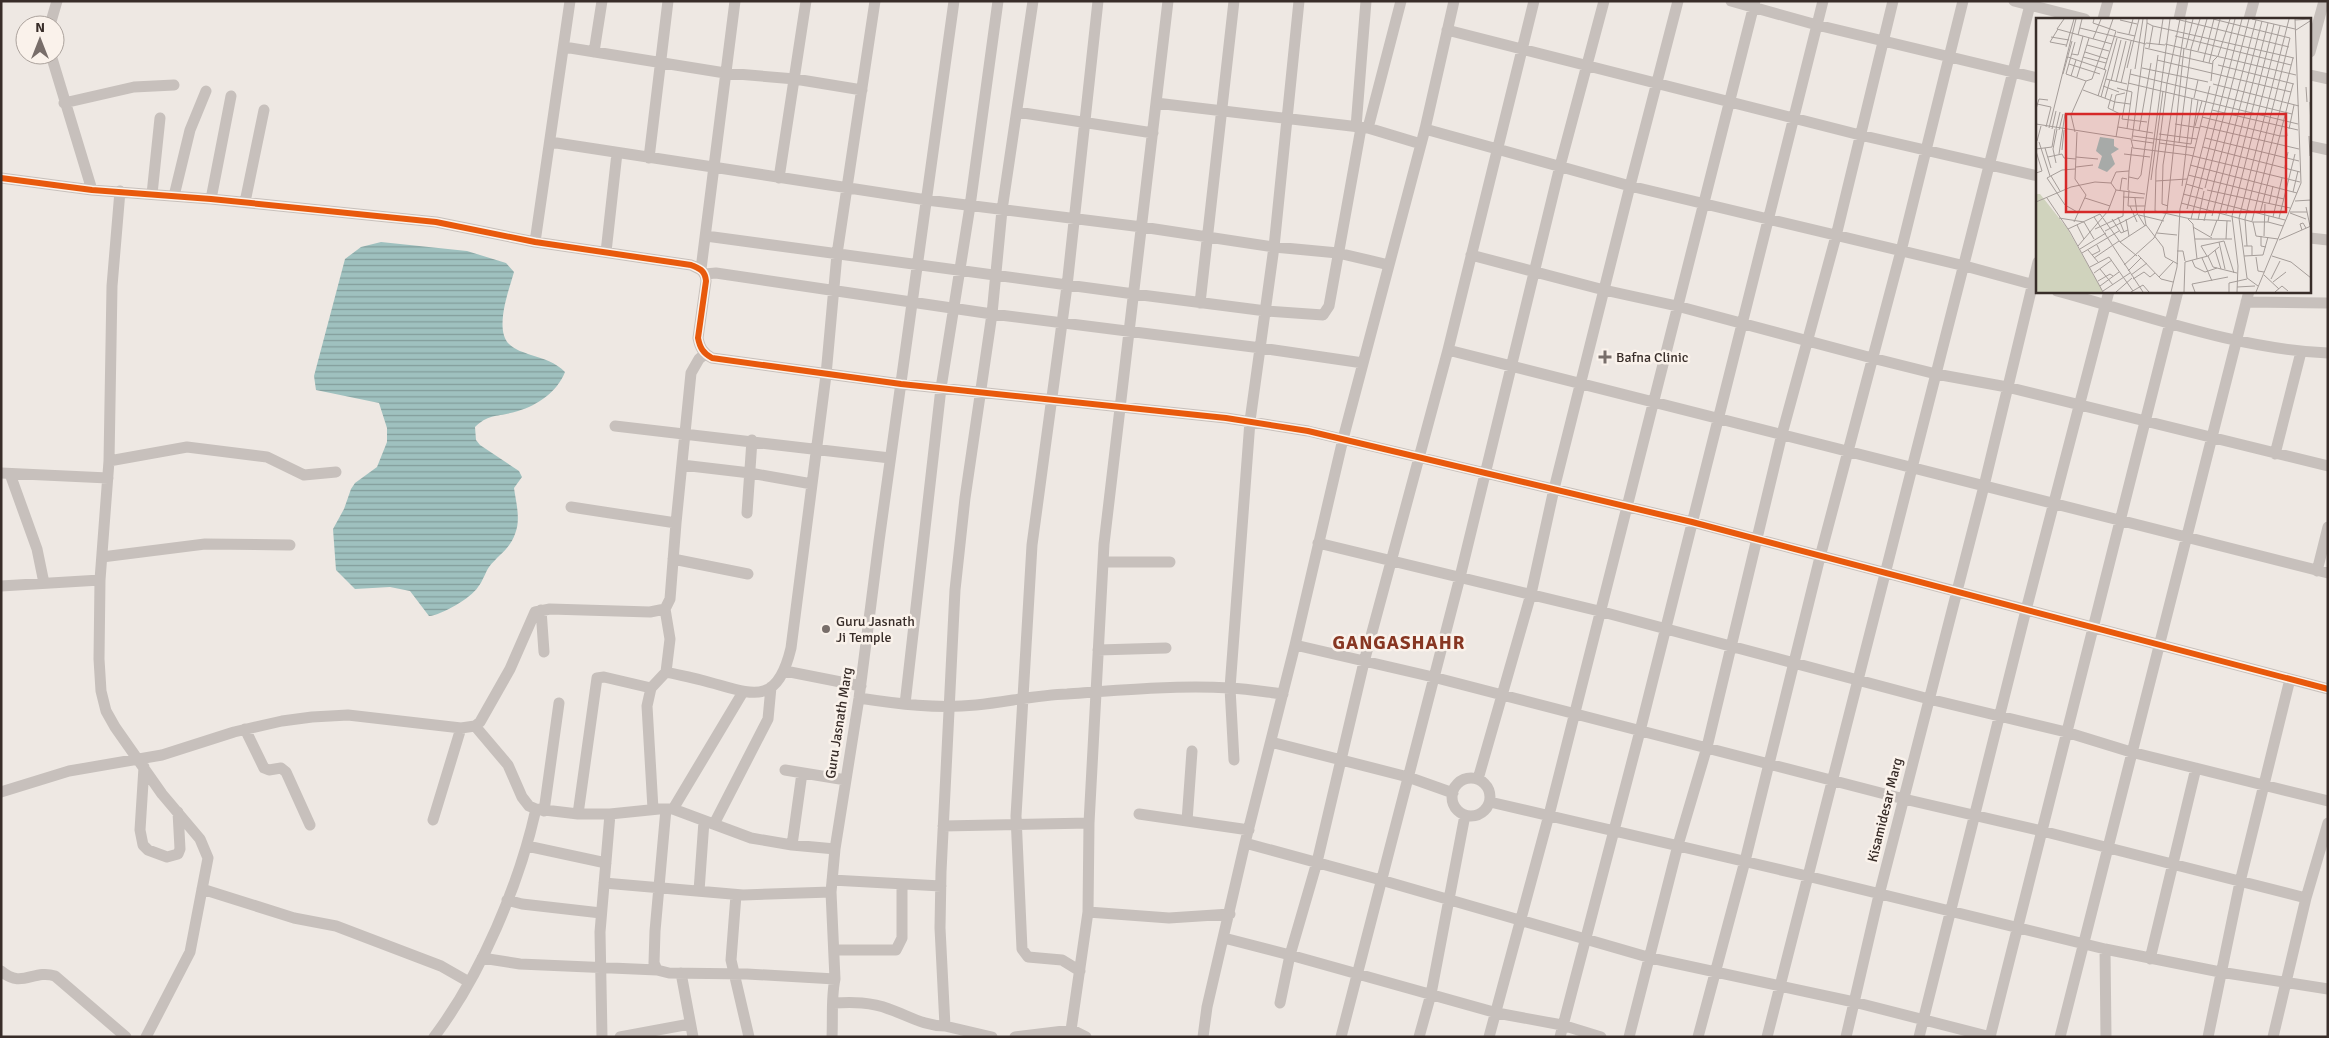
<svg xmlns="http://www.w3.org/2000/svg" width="2329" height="1038" font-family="Signika,sans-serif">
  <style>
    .water { fill: url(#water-rules) }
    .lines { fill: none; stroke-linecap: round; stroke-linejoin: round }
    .minor { stroke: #c7c0bc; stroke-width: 11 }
    .cycleway-casing { stroke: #faf2eb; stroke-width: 9 }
    .cycleway { stroke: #e8590c; stroke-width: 6 }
    .poi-dot { fill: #786e6a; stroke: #faf2eb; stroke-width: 2 }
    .labels { text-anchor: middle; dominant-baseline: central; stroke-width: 5; stroke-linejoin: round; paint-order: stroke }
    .poi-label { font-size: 14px; fill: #382d29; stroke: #faf2eb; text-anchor: start }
    .street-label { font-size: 14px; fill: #382d29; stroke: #faf2eb }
    .district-label { font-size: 19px; font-weight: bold; letter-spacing: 1px; fill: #873622; stroke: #faf2eb }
    .inset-road { fill: none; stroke: #a59d99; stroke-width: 1 }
    .view { fill: #d62828; fill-opacity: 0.15; stroke: #d62828; stroke-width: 2.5 }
    .inset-edge { fill: none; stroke: #382d29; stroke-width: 2.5 }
  </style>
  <defs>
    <pattern id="water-rules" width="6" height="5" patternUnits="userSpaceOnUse" patternTransform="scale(1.25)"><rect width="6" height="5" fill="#9fc1bf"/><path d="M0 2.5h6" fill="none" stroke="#839d9b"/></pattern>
  </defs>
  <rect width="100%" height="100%" fill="#eee8e3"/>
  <path class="water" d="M381,242l86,9 39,12 8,9c-5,18 -20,57 -5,72 6,6 14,8 22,11 13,4 24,7 34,17 -8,20 -27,33 -47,39 -18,6 -29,2 -43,16l1,13 4,5 39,26 3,6 -8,11c2,14 7,32 1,46 -5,15 -17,21 -26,33 -4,6 -6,14 -11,20 -7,11 -36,28 -49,29l-19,-25 -20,-4 -35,2 -19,-19 -3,-41 11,-20 7,-20 4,-6 22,-16 10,-25v-14l-8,-25 -63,-13 -2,-14 31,-117 16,-12z"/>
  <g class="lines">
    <path class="minor" d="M1731,1l86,24 221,53
      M2014,1l71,18
      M2103,19l5,-18
      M2179,19l4,-18
      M2249,19l5,-18
      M50,25l7,-24
      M1447,30l413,105 178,41
      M564,47l161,26 70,6 67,11
      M594,52l8,-51
      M2310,52l14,-51
      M51,55l41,135
      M2310,75l18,4
      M64,103l70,-16 40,-2
      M1156,103l212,25 53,16
      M1017,112l136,21
      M1356,127l10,-126
      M1368,128l33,-127
      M1425,129l205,57 335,80 73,20
      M550,142l377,58 215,27 132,20 64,6 51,12
      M2310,146l18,4
      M649,158l19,-157
      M1,178l91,12 119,9 225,23 99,20 156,23c9,4 14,5 15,16l-8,57c2,10 5,15 14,20l189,26 325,34 82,13 384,91 636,167
      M779,178l27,-177
      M120,191l-8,95 -3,175 -9,119 -1,79 2,32 5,20 9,16 47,67 38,45 8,19 -18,94 -44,85
      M152,194l8,-76
      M174,196l16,-66 16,-39
      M211,199l20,-103
      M245,202l19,-92
      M706,236l428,58 132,17 57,4 6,-9 32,-178
      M2310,238l18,2
      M535,242l35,-241
      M606,252l11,-99
      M1471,255l133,35 73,16 195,52 64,16 71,13 321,79
      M701,269l34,-268
      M705,274l11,-1 276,41 269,34 102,15
      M2057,291c89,24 179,58 271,62
      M2246,302l80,1
      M1200,303l34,-302
      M1448,350l880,223
      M615,426l275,32
      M2275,454l26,-102
      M109,461l78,-14 80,10 37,18 32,-3
      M682,465l68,8 62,11
      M1,473l107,5
      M10,474l27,75 7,34
      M571,507l105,16
      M747,513l5,-73
      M1318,543l281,68 330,88 137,33 65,20 197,49
      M102,557l103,-13 85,1
      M673,559l75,15
      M1104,562h66
      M2317,571l11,-44
      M1,586l99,-6
      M541,610l3,42
      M1295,645l138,32 471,122 138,32 264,67
      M1098,650l68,-2
      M785,671l76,15
      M666,672c12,3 24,5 35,8 48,12 75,31 90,-32l35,-273 11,-121 38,-253
      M859,698c39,6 78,11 117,7 31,-3 60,-10 91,-11 54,-4 109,-9 163,-6 18,1 36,4 53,6
      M905,704l36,-316 29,-182 28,-205
      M475,726l33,39 14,32 7,9 7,3 42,5h32l49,-5h14l78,29 41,7 43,4
      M245,729l19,39 5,2 12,-2 5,4 24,53
      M1271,742l137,35 45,16
      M1234,760l-4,-72 20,-267 24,-174 25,-246
      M144,767l-4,63 3,15 5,5 19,7 11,-3 2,-5 -2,-37
      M785,770l61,10
      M1452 797a19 19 0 1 1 38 0a19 19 0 1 1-38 0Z
      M1478,779l53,-185 23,-105 76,-303 48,-185
      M1,792l68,-21 93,-16 72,-23 48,-11 30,-4 36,-2 113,13 14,-2 5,-4 30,-53 25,-57 15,-3 100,3 15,-3 5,-10 6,-76 15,-150 8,-14 6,-5
      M1490,802l317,74 298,73 115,23 108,17
      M653,809l-6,-103 4,-18 15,-16 4,-33 -5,-30
      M666,809l-11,122 -1,32 3,7 12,3 78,1 88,5
      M673,809l70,-117
      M544,811l15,-108
      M578,814l19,-136 7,-1 47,11
      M1139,814l110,16
      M433,820l28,-92
      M1187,821l5,-70
      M714,824l54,-105 3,-32
      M943,826l146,-3
      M1245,843l136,37 270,78 203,44 137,35
      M792,845l10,-72
      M527,846l79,17
      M832,880l109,6
      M604,883l139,12 88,-3
      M202,889l92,29 42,8 105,40 28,16
      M699,891l5,-70
      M736,895l-5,65 18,77
      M507,900l15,4 79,9
      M1088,912l81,6 61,-4
      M1224,938l66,17 207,58 65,12 39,12
      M2105,949l1,88
      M834,950h62l6,-12v-54
      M482,958l38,6 137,6
      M2150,959l46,-191
      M1,971c21,18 32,-2 54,5l71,61
      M1080,971l-18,-11 -34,-3 -6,-8 -6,-133 16,-271 35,-259 31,-285
      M681,973l12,64
      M834,1003c19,-1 37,-1 55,6 20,7 35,17 56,17
      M1280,1003l10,-48 27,-93 47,-200 84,-312 86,-349
      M434,1037c47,-62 85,-152 102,-228
      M602,1037l-2,-105 10,-118
      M620,1037l70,-13
      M832,1037c1,-19 -1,-40 3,-58l-4,-87 4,-43 24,-151 20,-157 75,-540
      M992,1037l-47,-11 -5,-98 1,-56 14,-282 10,-92 27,-184 10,-104 31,-209
      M1015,1037l57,-7 14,7
      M1070,1037l18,-125 1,-89 15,-279 64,-543
      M1203,1037l4,-30 38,-164 50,-198 48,-206 82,-310 29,-128
      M1341,1037l119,-460 100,-411 44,-165
      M1419,1037l12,-43 34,-179
      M1489,1037l60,-222 206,-814
      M1560,1037l80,-306 183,-730
      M1629,1037l49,-192 29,-98 75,-313 54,-198 57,-235
      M1698,1037l47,-176 75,-304 81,-306 62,-250
      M1767,1037l264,-1036
      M1846,1037l33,-142 105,-409 54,-224
      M1919,1037l107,-427 83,-319
      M1990,1037l188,-746
      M2060,1037l189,-746
      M2208,1037l32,-155 50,-203
      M2273,1037l33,-139 22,-75"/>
    <g class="cycleway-casing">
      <path id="cycleway" d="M1,178l91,12 119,9 225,23 99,20 156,23c9,4 14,5 15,16l-8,57c2,10 5,15 14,20l189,26 325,34 82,13 384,91 636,167"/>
    </g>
    <use href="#cycleway" class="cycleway"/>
  </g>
  <g class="poi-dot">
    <path d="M1602.5 349.5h5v5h5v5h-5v5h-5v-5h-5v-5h5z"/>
    <circle cx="826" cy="629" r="5"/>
  </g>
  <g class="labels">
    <g class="poi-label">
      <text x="1616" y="357">Bafna Clinic</text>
      <text x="836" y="621">Guru Jasnath<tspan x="836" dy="16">Ji Temple</tspan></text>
    </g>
    <g class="street-label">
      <text transform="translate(839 723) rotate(-81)">Guru Jasnath Marg</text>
      <text transform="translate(1885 810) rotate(-76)">Kisamidesar Marg</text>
    </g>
    <g class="district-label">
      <text x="1399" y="643">GANGASHAHR</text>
    </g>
  </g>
  <g transform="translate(2036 18)">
    <rect width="275" height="275" fill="#eee8e3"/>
    <path d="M0,176h4l27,34 36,64h-67z" fill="#d0d3bd"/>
    <path d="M64,119l14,2v7l5,3 -8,5 4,10 -8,8 -9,-4 4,-12 -6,-5z" fill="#9fc1bf"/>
    <path class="inset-road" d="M28,1l-7,10 55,15M58,1l-1,4 23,8 -12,39M111,1v4l6,3 141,32M134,1l-26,195 2,11 17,22 2,10 13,7M140,1l113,28M144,1l-13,64 -11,87 -1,41 36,8 40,2M177,1l77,19 -45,181 2,27M216,1l43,10M84,2l17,4M259,2l16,-1M44,10l66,16M22,11l-8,13 16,3M260,12l14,-9M81,14l18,4M93,16l4,-15M42,17l4,-16M139,18l116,29M15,19l18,3M57,21l8,-20M110,25l19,2M129,26l131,31M51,27l22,6M123,27l4,-26M30,29l8,-28M109,30l68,16M113,30l4,-22M150,30l7,-29M162,33l9,-32M49,34l22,7M36,36l6,1 5,-19M32,39l38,13 -8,26M47,39l23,6M121,42l134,32M167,44l11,-43M173,45l11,-44M33,46l31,10M182,47l76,19M91,50l12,-49M106,50l66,14M99,51l8,-50M27,56l9,-33M30,56l9,-32M30,56l20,7M94,56l162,40M35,58l5,-16M41,59l12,-39M70,61l21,5M75,63l10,-41M175,63l2,-20 5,-5 12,-37M80,64l10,-41M85,65l10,-42M92,65l170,41M177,66l86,22M67,68l16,6M270,69l1,15M81,70l15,4 -5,37M47,72l32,12 15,2M76,76l-4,14 12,6 -4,23M65,79l16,-59M69,80l5,-18M158,80l4,-18M274,84l1,27M1,86l14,3 -5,20M0,91l3,-10 9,1M77,92l3,-15 9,-2M176,92l86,20M166,99l78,19h7l-1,-8M86,101l9,-50M86,101l25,3M0,106l95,15 2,9 56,7 111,27M139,106l25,4M158,108l4,-26M159,108l7,-25M164,108l99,23M82,109l35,6M13,110l27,-109M16,111l4,-18M20,111l4,-17M253,111l5,-24M23,112l4,-16M103,113l12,-68M39,114l-4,-17 15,-34 6,-2 21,-60M123,116l38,5M97,118l58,8 3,-18M273,118l1,20M169,120l94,23M96,121l15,-116M96,122l21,3M1,123l4,-15M3,124l11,34M123,125l36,5M143,125l12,-94 9,-30M167,129l97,25M9,130l6,20M0,131l16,-2 3,-18M26,132l2,-20M0,133l6,20 -6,2M23,136l6,-40M88,136l26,3M12,139l14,-3 2,4 12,1M40,139l22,2M20,145l-3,-14 4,-20M154,147l107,28M40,149l17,-2M249,149l3,-15M39,151l-13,1 -15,8 18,27 14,8M152,157l96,24M15,158l9,15M93,159l9,2 3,-4 17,-120M115,162l12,-89M120,163l31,-2M75,165l5,7 29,4M150,166l17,5M146,168l10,-88M169,170l44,-169M92,172l1,-19M93,172l-1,16h17M171,172l83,18M84,173l2,-13 5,1M257,174l5,-21M147,176l102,26M87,179l21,1M11,180l23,34 33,60M49,180l25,8M99,180l2,15 8,13M259,183l16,-1M0,184l35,-15 24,-5 16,1 5,-11 13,-1 3,-24M145,185l72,19h15l1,-6M233,186l4,-18M94,188l7,16M132,188l-6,-2 1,-39 23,-146M270,189l4,19M151,191l48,-190M254,194h17M224,195l33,-129M254,195l16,6M190,196l48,-190M103,197l25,6M176,198l50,-195M58,199l49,75M82,199l6,15M237,199l9,-39M23,200l25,4 10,17M243,200l16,-64M76,201l9,14 7,-3M90,201l3,17M152,201l5,5 4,35M155,201l51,-200M162,202l6,-29M182,202l50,-197M168,203l52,-201M216,203l41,-163M38,204l12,-27 -11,-16 2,-47M217,204l3,14 22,3M232,204l15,4M41,207l7,14M157,209l19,11M32,211l32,-15 20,28M59,211l28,-13 1,-25M266,212l-2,-6 3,-1 3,5M69,213l33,-17M121,215l20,2M175,218l6,-16M225,218v10l5,1M228,218l1,-32M159,221h37M190,221l1,-18M243,222l32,-14M188,223l10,32M183,224l6,27M42,228l30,-35 8,-21M208,228h8v9M44,231l26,-16M52,232l10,12M179,232l6,19M141,233h6l2,10M46,235l37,-22M56,237l8,-4 -3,-6M102,237l23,24 12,3M101,238l-17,-14 26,-17M171,238l-6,-10 23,-5M172,238l5,11 24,6M208,238l19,-1 5,-18M236,238l19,6 20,16M220,239l2,14 6,1M58,240l25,-17M166,240l10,23M156,242l3,7 10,5 12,-4M88,247l30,-27 13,-27 17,-163M54,249l19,-10 24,34M64,251l13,16M92,253l13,-13M58,255l18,-13M95,257l16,-12M228,257l15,14M123,259l14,-15M97,261l11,-7 6,5 5,-4M235,261l9,-18M62,263l12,-7 3,2M237,264l13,-10M64,268l19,-14M222,268l-11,-8 -8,-60 50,-199M201,269l18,-1M67,273l27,-18M80,274l16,-14M95,274l12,-7 6,7M135,274l6,-25 3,-58 30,-123M148,274l1,-30 23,-6 11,-9M159,274l-3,-8 36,-7M193,274v-9l18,-4M201,274l1,-26 -6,-50 48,-190M220,274l45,-109 -6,-164M239,274l7,-6 6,5"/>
    <path class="view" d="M30,96h220v98h-220z"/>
    <rect width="275" height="275" class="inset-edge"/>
  </g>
  <rect width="2329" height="1038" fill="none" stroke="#382d29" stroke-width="5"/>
  <g transform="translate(40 40)"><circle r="24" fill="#faf2eb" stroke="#aca39d"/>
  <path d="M0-4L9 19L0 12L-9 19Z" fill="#786e6a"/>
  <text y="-8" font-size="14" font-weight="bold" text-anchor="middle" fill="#382d29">N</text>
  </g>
</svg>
